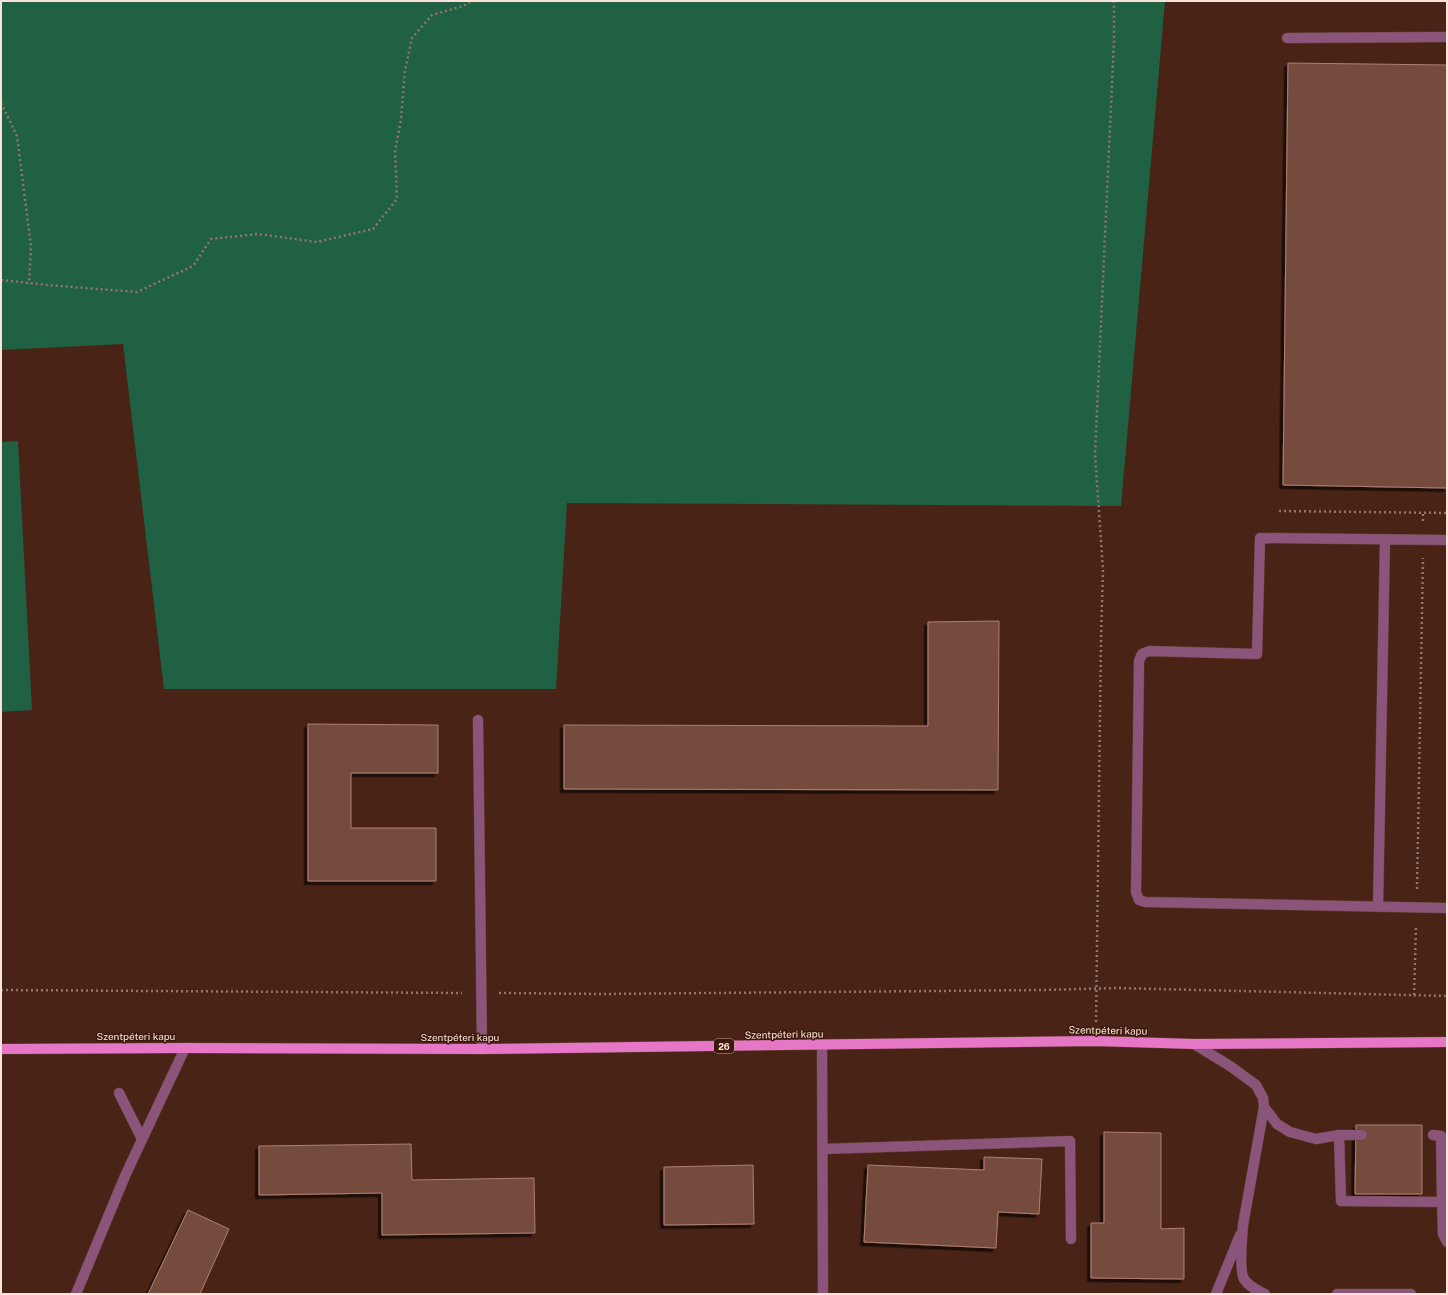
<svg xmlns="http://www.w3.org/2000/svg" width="1448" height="1295" font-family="'Public Sans',sans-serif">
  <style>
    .green { fill: #1f6142 }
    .building { fill: #754c3e; stroke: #ae8071; filter: url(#shadow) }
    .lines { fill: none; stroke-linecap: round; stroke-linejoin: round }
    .service-casing { stroke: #654235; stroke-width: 11 }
    .minor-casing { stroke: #654235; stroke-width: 11 }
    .primary-casing { stroke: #654235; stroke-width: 11 }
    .path { stroke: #95756a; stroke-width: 2.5; stroke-dasharray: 2 3; stroke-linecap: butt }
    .service { stroke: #8b557b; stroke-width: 10 }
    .minor { stroke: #8b557b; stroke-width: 10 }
    .primary { stroke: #e676c6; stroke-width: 10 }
    .labels { text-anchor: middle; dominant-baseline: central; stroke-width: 3; stroke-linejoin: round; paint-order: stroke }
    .shield { fill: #3d190c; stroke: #c3a69c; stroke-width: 1 }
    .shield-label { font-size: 9px; font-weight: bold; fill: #fce3da }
    .street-label { font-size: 10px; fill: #fce3da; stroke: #3d190c }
  </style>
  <defs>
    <filter id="shadow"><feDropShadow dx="-3.5" dy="3.5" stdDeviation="0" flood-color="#0009"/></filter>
  </defs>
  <rect width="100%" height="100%" fill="#482316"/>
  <path class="green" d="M1,1h1171h-7l-44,505 -554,-3 -11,186h-392l-41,-345 -122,6z
    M18,441l14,269 -31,2v-270z"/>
  <path class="building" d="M1288,63l159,2v423l-164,-3z
    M999,621l-1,169 -434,-1v-64l364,1v-104z
    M308,724l130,1v48h-87v55h85v53h-128z
    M1356,1125h66v69h-67z
    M1104,1132l57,1v96l23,-1v51l-93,-1v-55h13z
    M411,1144l1,36 122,-2 1,55 -153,2v-42l-123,2v-49z
    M984,1157l58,2 -3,55 -41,-2 -2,36 -132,-6 4,-77 116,5z
    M753,1165l1,59 -90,1v-58z
    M188,1210l41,19 -29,65h-52z"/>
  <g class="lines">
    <g class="service-casing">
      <path id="service" d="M1287,38l160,-1
        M1447,540l-187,-2 -3,116 -108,-3 -7,3 -3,7 -3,231 3,8 6,2 302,6
        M478,720l4,329
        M1378,907l7,-367
        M1194,1044l36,22 26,19 7,13 1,9 13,17 13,8 26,7 23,-4 2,66 101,1 1,32 4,8
        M822,1045l1,249
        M119,1093l23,46
        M1339,1135h23
        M1433,1135l8,1 1,66
        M823,1149l247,-8 1,98
        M1243,1225c-1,12 -4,46 1,54 5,8 13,11 21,15
        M76,1294l49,-118 60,-128
        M1216,1294l24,-59
        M1337,1294h74"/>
    </g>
    <g class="minor-casing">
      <path id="minor" d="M1243,1225l21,-118"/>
    </g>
    <g class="primary-casing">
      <path id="primary" d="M1,1049l184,-1 297,1 613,-8 99,3 253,-2"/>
    </g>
    <path class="path" d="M1,103l16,33 14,110 -2,38
      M1,280l46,5 90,7 56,-26 18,-27 47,-5 59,8 56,-13 24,-30 -2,-48 6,-31 4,-50 7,-32 20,-23 31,-9 9,-5
      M1279,511l168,2
      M1423,521v-8
      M1417,889l6,-331
      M1,990l461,3
      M499,993l103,1 442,-4 73,-2 330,8
      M1414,995l2,-69
      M1096,1022l5,-382 2,-70 -8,-116 19,-414v-39"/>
    <use href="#service" class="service"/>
    <use href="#minor" class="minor"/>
    <use href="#primary" class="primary"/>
  </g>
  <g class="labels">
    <rect class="shield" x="714" y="1039" width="20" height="14" rx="3"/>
    <g class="shield-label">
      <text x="724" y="1046">26</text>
    </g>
    <g class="street-label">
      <text transform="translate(1108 1030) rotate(1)">Szentpéteri kapu</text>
      <text transform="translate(784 1034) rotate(-1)">Szentpéteri kapu</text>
      <text x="136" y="1036">Szentpéteri kapu</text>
      <text x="460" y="1037">Szentpéteri kapu</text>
    </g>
  </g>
  <rect width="1448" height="1295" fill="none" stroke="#fce3da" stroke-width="4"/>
</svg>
